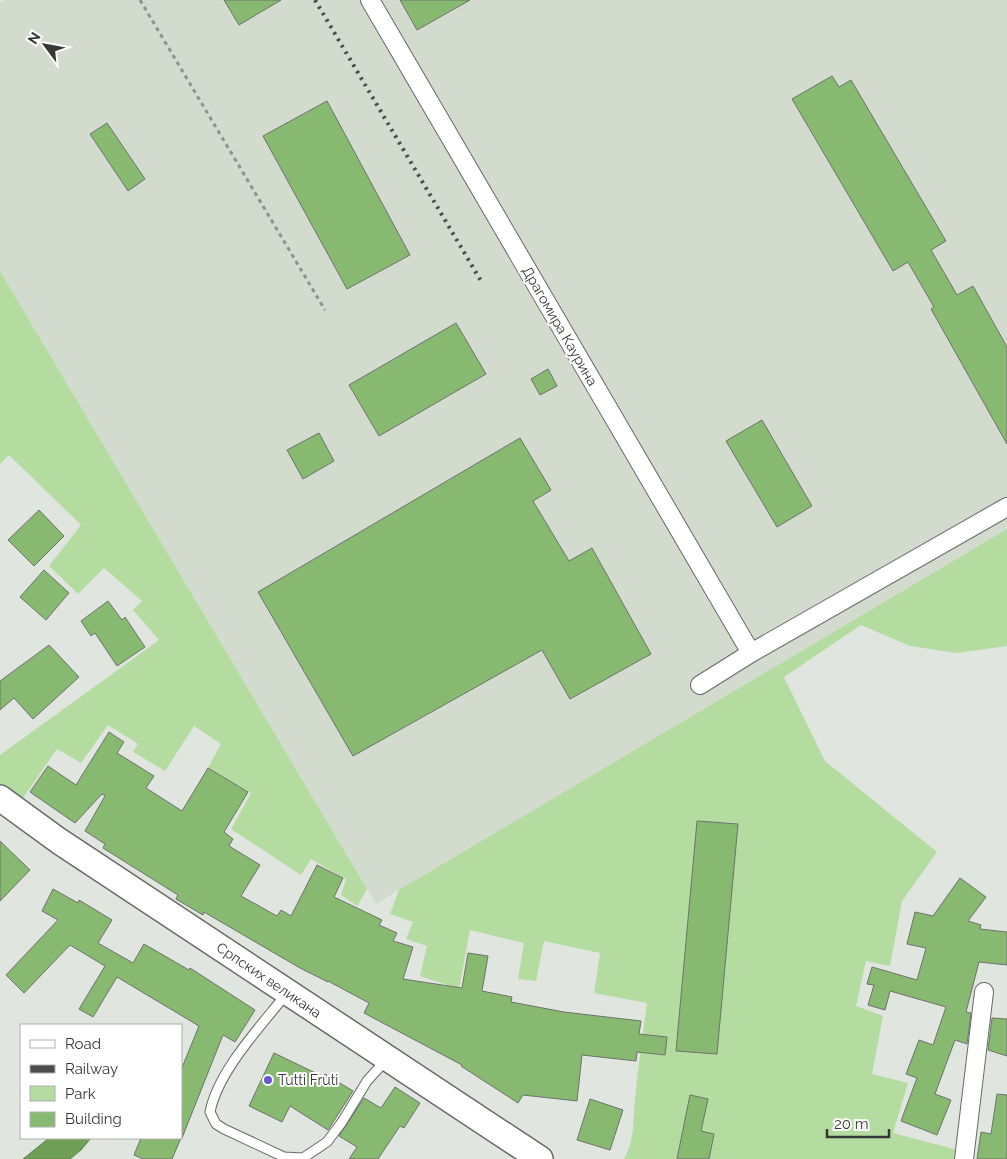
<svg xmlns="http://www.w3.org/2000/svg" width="1007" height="1159" font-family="Raleway,sans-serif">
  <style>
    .built { fill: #d3dbcf }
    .green { fill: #b4dca1 }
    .water { fill: #6f9f57; stroke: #5e804d }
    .building { fill: #88b970; stroke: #6e726d }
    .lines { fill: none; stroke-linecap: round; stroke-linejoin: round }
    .service-casing { stroke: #666a65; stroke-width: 11 }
    .minor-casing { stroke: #666a65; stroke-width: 20 }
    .secondary-casing { stroke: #666a65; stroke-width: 28 }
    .path { stroke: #8f928e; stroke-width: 3; stroke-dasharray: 4 4; stroke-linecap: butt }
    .service { stroke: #fff; stroke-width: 9 }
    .minor { stroke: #fff; stroke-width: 18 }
    .secondary { stroke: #fff; stroke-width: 25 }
    .rail { stroke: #4a4d4a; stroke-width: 4; stroke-dasharray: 2.5 5; stroke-linecap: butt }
    .poi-dot { fill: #6956d0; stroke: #fff; stroke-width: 2 }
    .labels { text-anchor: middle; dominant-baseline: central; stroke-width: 4; stroke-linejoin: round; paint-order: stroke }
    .street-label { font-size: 14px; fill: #363836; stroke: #fff }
    .poi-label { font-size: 14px; fill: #363836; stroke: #fff; text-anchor: start }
  </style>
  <rect width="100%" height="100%" fill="#e1e5df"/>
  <path class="built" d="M5,0h1002v529l-631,375 -376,-633v-268z"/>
  <path class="green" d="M0,271l367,618 -10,17 -16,-11 5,-16 -35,-20 -10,16 -70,-46 20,-36 -43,-25 13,-24 -27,-18 -29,45 -32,-19 5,-8 -30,-19 -27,38 -24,-14 -36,52 -21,-15v-31l159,-115 -26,-30 9,-9 -38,-33 -26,26 -29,-28 32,-41 -72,-70 -9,9z
    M1007,529v117l-50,7 -47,-7 -49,-21 -77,52 41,84 112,91 -35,49 -12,65 -24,-5 -10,45 27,10 -11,58 36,9 -15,50 76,20 -1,6h-344c11,-20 9,-38 11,-60 3,-32 8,-64 12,-96l-53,-10 6,-40 -56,-12 -8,40 -18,-2 6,-36 -54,-13 -11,59 -39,-13 7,-30 -21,-7 7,-17 -23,-8 9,-24z"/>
  <path class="water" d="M49,1138h42l-10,12 -11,9h-47z"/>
  <path class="building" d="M224,0h57l-42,25z
    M400,0h70l-53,30z
    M832,76l7,11 12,-7 95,161 -15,9 26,45 16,-9 34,61v97l-76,-135 3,-2 -26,-45 -15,9 -101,-172z
    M327,101l83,154 -63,34 -84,-153z
    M107,123l38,56 -17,12 -38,-57z
    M456,323l30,51 -107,62 -30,-51z
    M548,369l9,17 -17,9 -9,-16z
    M762,420l50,86 -35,21 -51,-86z
    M319,433l15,28 -31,18 -16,-29z
    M520,438l31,52 -18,11 36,60 23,-13 59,106 -81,45 -28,-49 -189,106 -95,-164z
    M39,510l25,26 -30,30 -26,-26z
    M44,570l25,23 -23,27 -26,-23z
    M108,601l14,19 3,-3 20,30 -28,19 -22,-33 -4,3 -10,-15z
    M49,645l30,32 -46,42 -19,-21 -14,12v-29z
    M109,732l15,10 -7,11 37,23 -8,12 36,23 26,-43 40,24 -24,40 9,7 -4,7 31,19 -19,31 36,20 4,-6 10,6 26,-51 26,13 -9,19 48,23 -3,5 18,8 -4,8 20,6 -10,32 59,9 6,-35 20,3 -6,35 30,6 -1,5 53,10 77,9 -2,13 28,3 -2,18 -28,-3 -1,9 -54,-6 -5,46 -54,-6 -5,8 -57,-37 1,-1 -98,-52 5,-10 -41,-22v1l-28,-14 -96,-56 -1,3 -27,-16 2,-4 -75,-47 2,-4 -20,-13 20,-35 -3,-2 -27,29 -45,-31 18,-26 28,19z
    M697,821l41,3 -21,230 -41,-3z
    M0,841l30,29 -30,31z
    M960,878l26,19 -18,24 13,4 -1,4 27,3v33l-28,-3 -13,50 5,1 -4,31 -12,-4 -20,54 16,6 -14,35 -36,-14 16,-43 -11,-4 13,-34 14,5 13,-38 -56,-16 -5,19 -17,-5 6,-20 -7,-1 5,-17 45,13 9,-32 -19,-4 8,-32 18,4z
    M53,889l25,14 1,-3 33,20 -14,23 35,20 11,-19 45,26 1,-2 65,42 -20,32 -12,-7 -41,103 -1,-68 18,-44 -82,-49 -24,40 -14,-8 26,-43 -35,-21 -46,48 -18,-18 52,-55 -16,-9z
    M992,1018l15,1v37l-19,-6z
    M274,1053l50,24 1,-3 28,17 -25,39 -38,-24 -8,16 -33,-16z
    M395,1087l25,16 -16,25 -4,-2 -22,33h-29l8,-12 -18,-11 25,-38 17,10z
    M997,1094l10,1v64h-30l4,-27 10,2z
    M690,1095l18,4 -7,32 13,3 -5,25h-32z
    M590,1099l33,11 -13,40 -33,-10z
    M141,1138h40l-9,21h-29l-9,-4z"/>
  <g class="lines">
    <g class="service-casing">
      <path id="service" d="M287,993c-26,33 -69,78 -77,119l6,12 8,5 60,28 19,1 24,-16 15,-20 25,-41 19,-21"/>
    </g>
    <g class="minor-casing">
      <path id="minor" d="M370,0l381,653
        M700,685l51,-32 256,-146
        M964,1159l20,-167"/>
    </g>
    <g class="secondary-casing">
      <path id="secondary" d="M0,798l59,43 481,318"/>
    </g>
    <path class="path" d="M140,0l185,310"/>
    <use href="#service" class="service"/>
    <use href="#minor" class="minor"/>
    <use href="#secondary" class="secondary"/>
    <path class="rail" d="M315,0l166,281"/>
  </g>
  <circle class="poi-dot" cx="268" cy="1080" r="5"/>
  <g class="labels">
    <g class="street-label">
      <text transform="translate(560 326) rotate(60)">Драгомира Каурина</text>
      <text transform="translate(269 980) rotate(34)">Српских великана</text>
    </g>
    <g class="poi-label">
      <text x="278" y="1080">Tutti Fruti</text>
    </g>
  </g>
  <rect x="20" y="1024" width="162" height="115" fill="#ffffff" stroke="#afafaf"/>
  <rect x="30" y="1040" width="25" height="8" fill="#ffffff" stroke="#afafaf"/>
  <text x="65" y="1049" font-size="15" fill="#363836">Road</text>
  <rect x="30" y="1065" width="25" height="8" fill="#4a4d4a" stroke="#afafaf"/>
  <text x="65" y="1074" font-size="15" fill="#363836">Railway</text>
  <rect x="30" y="1086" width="25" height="15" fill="#b4dca1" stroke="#afafaf"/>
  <text x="65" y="1099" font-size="15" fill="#363836">Park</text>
  <rect x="30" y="1112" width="25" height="15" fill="#88b970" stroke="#afafaf"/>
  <text x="65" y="1124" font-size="15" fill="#363836">Building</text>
  <g transform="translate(45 45) rotate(302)" stroke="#ffffff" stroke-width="4" paint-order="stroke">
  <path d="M0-4L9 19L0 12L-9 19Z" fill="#363836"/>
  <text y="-8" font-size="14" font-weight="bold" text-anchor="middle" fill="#363836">N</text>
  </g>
  <path d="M827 1129v8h62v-8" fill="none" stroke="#363836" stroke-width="2.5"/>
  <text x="834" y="1129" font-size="15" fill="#363836" stroke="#ffffff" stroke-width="4" paint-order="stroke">20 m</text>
</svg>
